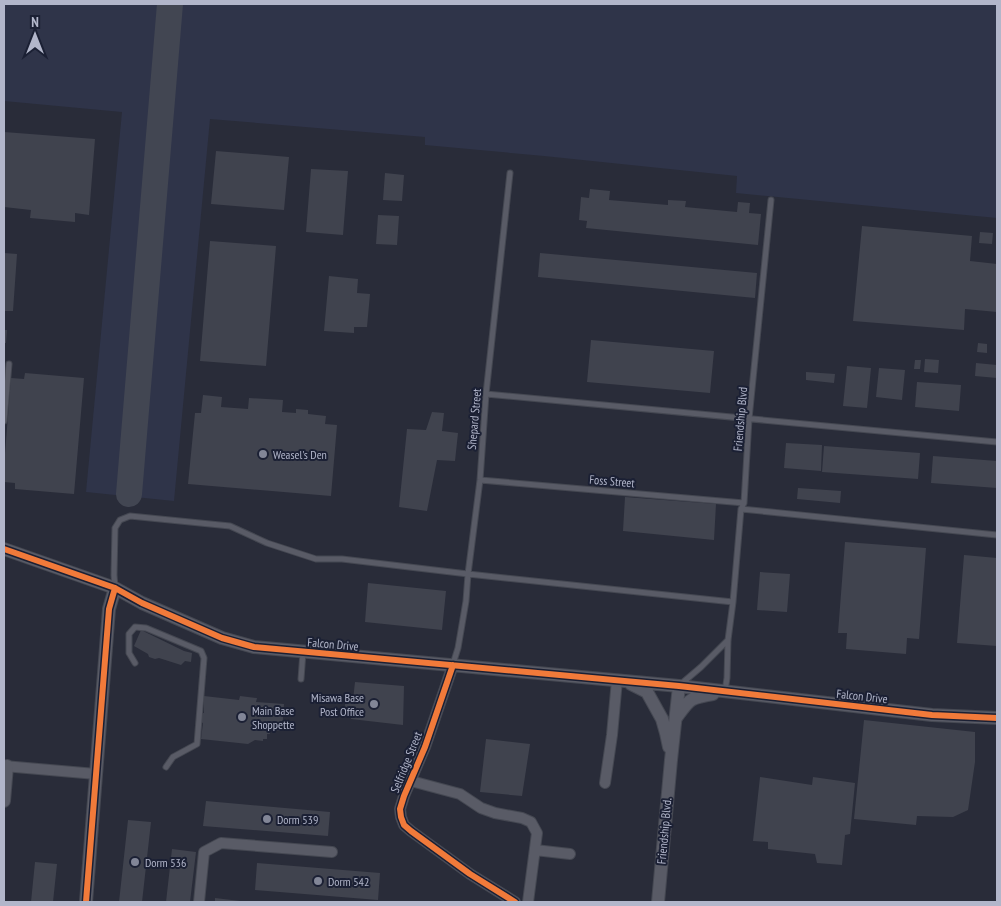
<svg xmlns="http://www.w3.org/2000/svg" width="1001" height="906" font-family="'PT Sans Narrow',sans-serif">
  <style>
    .airport { fill: #2f3449 }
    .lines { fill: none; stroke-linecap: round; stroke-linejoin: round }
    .taxiway { stroke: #424652; stroke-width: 26 }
    .building { fill: #40434e }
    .service-casing { stroke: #454852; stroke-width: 7 }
    .minor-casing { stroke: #454852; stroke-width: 12 }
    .tertiary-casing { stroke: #454852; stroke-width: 14 }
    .service { stroke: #595b66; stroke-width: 5 }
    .minor { stroke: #595b66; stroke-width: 10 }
    .tertiary { stroke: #595b66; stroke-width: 12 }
    .cycleway-casing { stroke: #1b2034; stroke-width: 9 }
    .cycleway { stroke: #f17a3a; stroke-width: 6 }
    .poi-dot { fill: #828697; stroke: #1b2034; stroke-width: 2 }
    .labels { text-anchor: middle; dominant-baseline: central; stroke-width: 4; stroke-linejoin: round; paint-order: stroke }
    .street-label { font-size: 12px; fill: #b2b6ca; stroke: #1b2034 }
    .poi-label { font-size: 12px; fill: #b2b6ca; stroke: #1b2034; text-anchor: start }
  </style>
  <rect width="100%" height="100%" fill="#292c39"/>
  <path class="airport" d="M4,4h993v214l-261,-25 1,-17 -193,-20 -119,-11v-8l-215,-18 -36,382 -88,-9 36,-380 -118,-11z"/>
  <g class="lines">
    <path class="taxiway" d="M129,494l41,-490"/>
  </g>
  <path class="building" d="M4,132l91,7 -6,76 -14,-2v9l-45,-4 1,-8 -27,-3z
    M216,151l73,6 -5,53 -73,-6z
    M311,169l37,2 -5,64 -37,-3z
    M385,173l19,2 -2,26 -19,-1z
    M590,189l20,2 -1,9 59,5v-5l18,1 -1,6 52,5 1,-10 12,1 -1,10 12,1 -3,31 -172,-17 1,-7 -8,-1 2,-23 8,1z
    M378,215l21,1 -2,29 -21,-1z
    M862,226l110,10 -2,25 27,3v48l-32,-3 -1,21 -111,-9z
    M980,232l13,1 -1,11 -13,-1z
    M210,241l66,5 -10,120 -66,-5z
    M4,253l13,1 -4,57h-9z
    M540,253l217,20 -2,25 -217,-21z
    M329,276l29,3 -1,14 13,1 -3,33h-13v6l-30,-2z
    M4,330h3l-1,13h-2z
    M591,340l123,11 -4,42 -123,-11z
    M978,343l9,1v9l-10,-1z
    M925,359l14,1 -1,13 -14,-1z
    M915,360h6l-1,9h-6z
    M976,363l21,2v13l-22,-2z
    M847,366l24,2 -4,40 -24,-2z
    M879,368l26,2 -3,30 -26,-3z
    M806,372l29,2 -1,9 -28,-3z
    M25,373l59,5 -10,116 -59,-5v-6l-11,-1v-16l7,-88 13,1z
    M917,382l44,3 -2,26 -44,-4z
    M203,395l19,2 -1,10 27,2 1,-11 34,2 -1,12 14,1v-4l12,1v4l18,2 -1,8 12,1 -6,71 -143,-12 7,-71h6z
    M432,412l12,1 -2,18 16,2 -3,28 -18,-1 -10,51 -28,-4 8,-78 19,1z
    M786,443l36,2 -1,26 -37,-3z
    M824,446l96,7 -2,26 -96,-7z
    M933,456l64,5v27l-66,-5z
    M798,488l43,3 -1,12 -43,-4z
    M625,497l91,7 -2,36 -91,-9z
    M845,542l81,6 -7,91 -12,-1 -1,16 -60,-5 1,-16h-9z
    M964,555l33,3v88l-40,-3z
    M760,572l30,2 -3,38 -30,-2z
    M368,583l78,8 -4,39 -77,-8z
    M141,630l43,21 8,2 -1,9 -6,-1 -4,4 -22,-7 -4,1 -6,-2 -1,-3 -14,-8z
    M355,682l49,4 -1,39 -52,-6 1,-11h-7v-9l8,1z
    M204,696l35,4 1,-4 17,2 -1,4 28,2 -2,27 -13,-1 1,4h-3v5h-4v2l-8,-1 -7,4 -47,-5 2,-16 -2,-1v-9h3z
    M864,720l111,12v30l-7,48 -15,7 -36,-1 -1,9 -62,-6z
    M486,739l44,5 -8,52 -42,-4z
    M760,777l52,8 1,-8 42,6 -5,51 -5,1 -3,30 -25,-2 -2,-9 -47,-5v-7l-15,-1z
    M206,801l124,11 -2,24 -125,-10z
    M128,820l23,2 -9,80h-23z
    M172,849l24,3 -6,50h-24z
    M35,862l22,2 -4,38h-22z
    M257,863l123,10 -2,27 -123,-10z
    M215,898l25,3v1h-25z"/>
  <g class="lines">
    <g class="service-casing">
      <path id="service" d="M486,394l511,48
        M4,421l5,-57
        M480,480l264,23
        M741,509l256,26
        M115,588l-1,-13 1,-47 5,-8 10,-4 100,10 37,17 49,16h26l126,15 265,28
        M135,663l-6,-10v-19l6,-7 11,1 55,23 3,7 -7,86 -24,13 -7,10
        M453,664l5,-16 8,-47 2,-27 12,-94 6,-86 24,-221
        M301,679l2,-27
        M681,684l20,-17 27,-27
        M725,691l2,-13 1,-38 5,-38 8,-93 3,-6 5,-84 22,-219"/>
    </g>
    <g class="minor-casing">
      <path id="minor" d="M453,665l-28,82 -21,49 -4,13 1,8 3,8 7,6 59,43 45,28
        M4,766l92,8
        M411,781l49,13 21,14 14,5 27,5 9,4 6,11 -9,69
        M605,783l7,-48 5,-55
        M535,850l35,4
        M199,902l5,-50 17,-9 111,9"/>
    </g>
    <g class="tertiary-casing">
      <path id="tertiary" d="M4,549l111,39 27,15 80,35 32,9 425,39 253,29 65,3
        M631,684l16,8 15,27 4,14 3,14
        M676,718c14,-19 13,-20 37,-24
        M4,801l3,-35
        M86,902l23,-293 6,-21
        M658,902l13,-142 8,-74"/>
    </g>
    <use href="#service" class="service"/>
    <use href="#minor" class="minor"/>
    <use href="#tertiary" class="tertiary"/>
    <g class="cycleway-casing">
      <path id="cycleway" d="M4,549l111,39 27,15 80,35 32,9 425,39 253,29 65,3
        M453,665l-28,82 -21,49 -4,13 1,8 3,8 7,6 59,43 45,28
        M86,902l23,-293 6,-21"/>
    </g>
    <use href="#cycleway" class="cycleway"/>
  </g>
  <g class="poi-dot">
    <circle cx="263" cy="454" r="5"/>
    <circle cx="374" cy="704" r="5"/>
    <circle cx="242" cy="717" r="5"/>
    <circle cx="267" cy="819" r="5"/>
    <circle cx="135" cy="862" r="5"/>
    <circle cx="318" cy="881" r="5"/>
  </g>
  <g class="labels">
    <g class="street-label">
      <text transform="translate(474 419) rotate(-85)">Shepard Street</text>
      <text transform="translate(740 419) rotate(-85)">Friendship Blvd</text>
      <text transform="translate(612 481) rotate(5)">Foss Street</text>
      <text transform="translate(333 644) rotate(5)">Falcon Drive</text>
      <text transform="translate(862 696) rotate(6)">Falcon Drive</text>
      <text transform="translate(406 762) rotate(-68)">Selfridge Street</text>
      <text transform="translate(664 831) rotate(-85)">Friendship Blvd.</text>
    </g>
    <g class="poi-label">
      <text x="273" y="454">Weasel's Den</text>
      <text x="364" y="697" text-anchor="end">Misawa Base<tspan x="364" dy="14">Post Office</tspan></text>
      <text x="252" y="710">Main Base<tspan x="252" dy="14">Shoppette</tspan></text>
      <text x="277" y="819">Dorm 539</text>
      <text x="145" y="862">Dorm 536</text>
      <text x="328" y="881">Dorm 542</text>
    </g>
  </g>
  <rect width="1001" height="906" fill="none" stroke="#b2b6ca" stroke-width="10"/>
  <g transform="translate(35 35)" stroke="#1b2034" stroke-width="4" paint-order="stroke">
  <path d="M0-4L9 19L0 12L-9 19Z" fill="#b2b6ca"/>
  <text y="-8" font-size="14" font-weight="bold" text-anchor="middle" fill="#b2b6ca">N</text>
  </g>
</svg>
